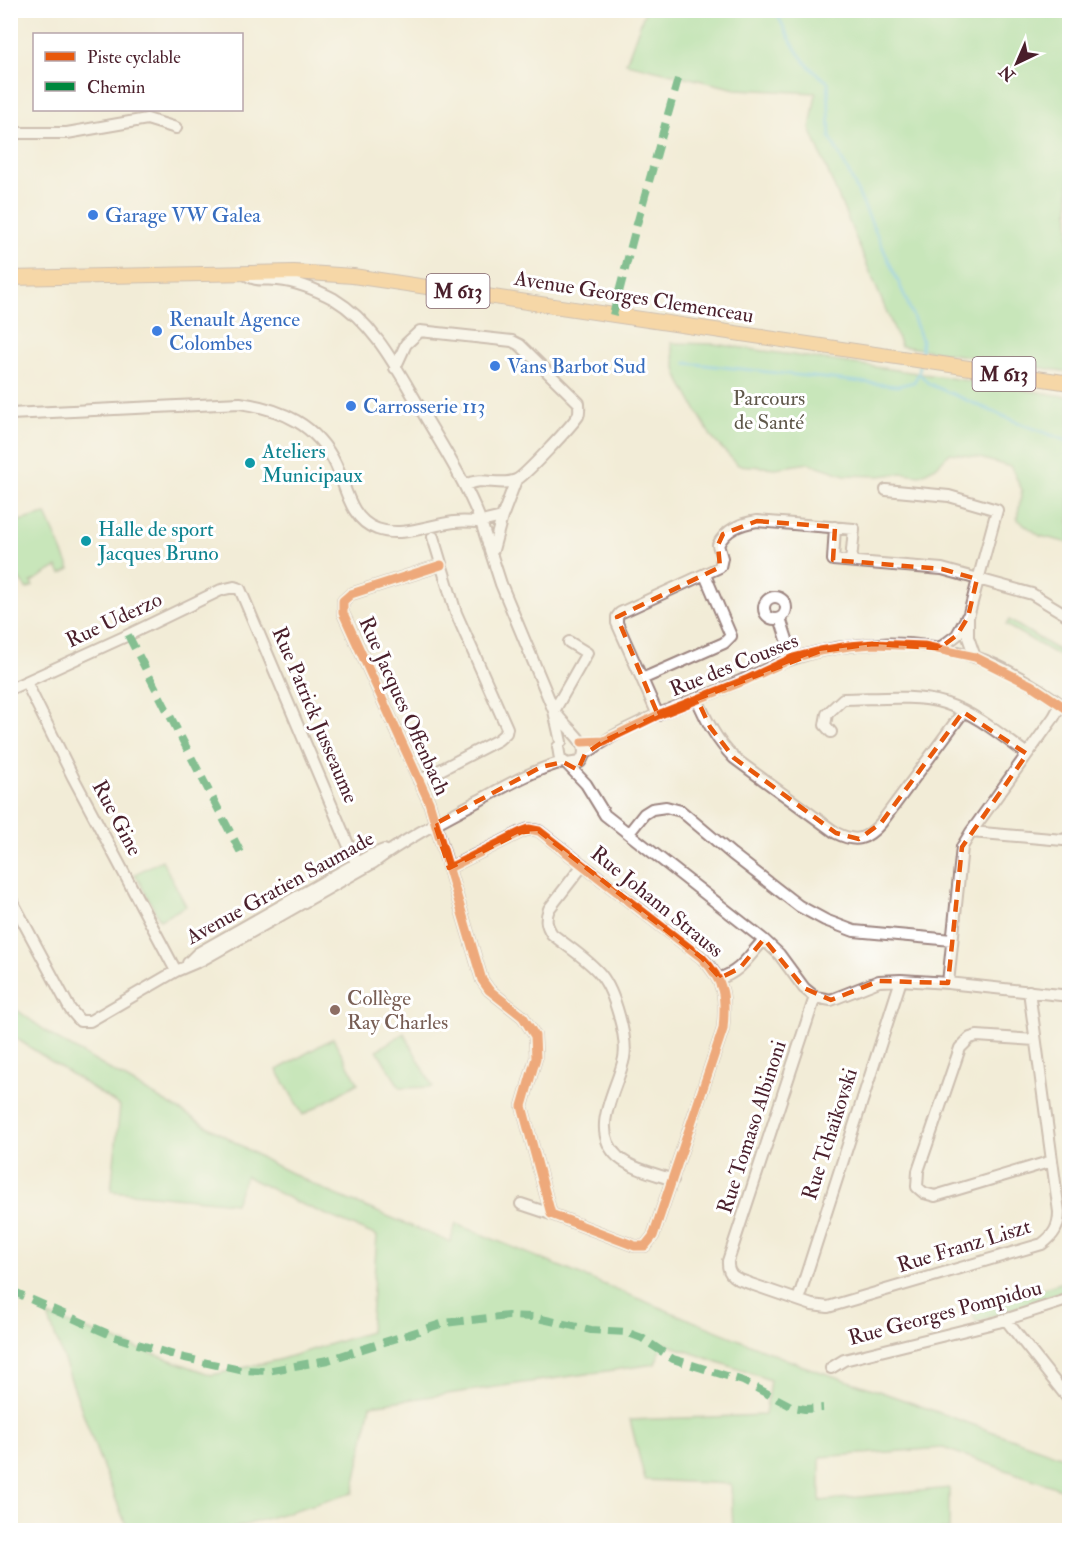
<svg xmlns="http://www.w3.org/2000/svg" width="1080" height="1541" font-family="'IM FELL Double Pica',serif">
  <style>
    .green { fill: #94dd97; stroke: #6f7e61; stroke-width: 1.5 }
    .lines { fill: none; stroke-linecap: round; stroke-linejoin: round }
    .stream { stroke: #60c2de; stroke-width: 3 }
    .minor-casing { stroke: #9e8681; stroke-width: 14 }
    .major-casing { stroke: #9e8681; stroke-width: 16 }
    .minor { stroke: #fff; stroke-width: 10 }
    .major { stroke: #fbbd6e; stroke-width: 14 }
    .quiet { stroke: #00873e; stroke-width: 8; stroke-dasharray: 15 8; stroke-linecap: butt }
    .cycleway-casing { stroke: #fff; stroke-width: 13 }
    .cycleway { stroke: #e8590c; stroke-width: 9 }
    .marked { fill: none; stroke: #e8590c; stroke-width: 4.5; stroke-dasharray: 12 8; stroke-linejoin: round }
    .shop-dot { fill: #3f7fe0; stroke: #fff; stroke-width: 2 }
    .culture-dot { fill: #0f9aa8; stroke: #fff; stroke-width: 2 }
    .education-dot { fill: #8d6e63; stroke: #fff; stroke-width: 2 }
    .labels { text-anchor: middle; dominant-baseline: central; stroke-width: 6; stroke-linejoin: round; paint-order: stroke }
    .shield { fill: #fff; stroke: #80626b; stroke-width: 1.5 }
    .shield-label { font-size: 20px; font-weight: bold; fill: #4a1f2b }
    .shop-label { font-size: 21px; fill: #366cbe; stroke: #fff; text-anchor: start }
    .street-label { font-size: 21px; fill: #4a1f2b; stroke: #fff }
    .park-label { font-size: 21px; fill: #60584b; stroke: #fff }
    .culture-label { font-size: 21px; fill: #0d838f; stroke: #fff; text-anchor: start }
    .education-label { font-size: 21px; fill: #785e54; stroke: #fff; text-anchor: start }
  </style>
  <rect width="100%" height="100%" fill="#fff"/>
  <filter id="ink" filterUnits="userSpaceOnUse"><feTurbulence type="fractalNoise" baseFrequency=".0167" numOctaves="2"/><feDisplacementMap in="SourceGraphic" scale="12" xChannelSelector="R" yChannelSelector="G"/><feConvolveMatrix kernelMatrix="1 2 1 2 8 2 1 2 1" color-interpolation-filters="sRGB"/></filter>
  <filter id="wash" filterUnits="userSpaceOnUse"><feTurbulence type="fractalNoise" baseFrequency=".008" numOctaves="4" result="noise"/><feDisplacementMap in="SourceGraphic" scale="24" xChannelSelector="R" yChannelSelector="G"/><feGaussianBlur stdDeviation="1.35" result="paint"/><feColorMatrix in="noise" values="0 0 0 0 0 0 0 0 0 0 0 0 0 0 0 0 0 1.4 0 .05"/><feComposite in="paint" operator="in"/></filter>
  <g filter="url(#wash)">
    <rect width="100%" height="100%" fill="#f2ecd7"/>
    <path class="green" d="M645,11h424v361l-168,-26 -91,-217 6,-36 -80,-4 -110,-26z
      M671,343l44,1 223,32 131,21v146l-29,-7 -23,-17 5,-29 -11,-23 -35,-10 -26,-4 -14,14 -16,8 -17,-2 -23,3 -35,-1 -36,-12 -33,5 -38,-3 -26,-27 -34,-61z
      M46,514l24,55 -9,5 -4,-7 -26,15 2,4 -6,3 -16,-20v-46z
      M1009,620l60,37v5l-63,-37z
      M162,860l24,46 -26,14 -25,-46z
      M10,1005l47,34 212,123 60,30 121,50 6,-18 347,142 70,23 196,70v33l-126,-44 -123,9v44l129,-13v42h-216l-2,-46 -86,-4 -15,-60 135,-5 5,-35 -107,-37 -8,21 -284,41 -18,88 -125,37h-100l-31,-78 -49,-136 164,59 66,-15 92,-28 7,-96 -81,-34 -50,-26 -11,27 -124,-12 9,-85 -109,-71z
      M404,1033l29,54 -33,1 -23,-38z
      M333,1038l25,45 -55,32 -26,-45z
      M1069,1280v9l-93,33 -4,-11z"/>
    <g class="lines">
      <path class="stream" d="M775,10c16,31 23,52 53,72l2,55 20,38 56,124 16,41 -1,18
        M686,363l211,23 17,-4 5,-9
        M920,365l-1,8 10,11 95,41 46,17"/>
    </g>
  </g>
  <g filter="url(#ink)">
    <g class="lines">
      <g class="minor-casing">
        <path id="minor" d="M10,133h57l80,-14 29,9
          M243,273c16,10 18,5 35,7 19,2 39,10 56,19 42,25 65,74 89,114 21,36 43,70 58,109l21,-5
          M395,368l11,-24 14,-13 92,10 8,4 59,58c0,5 1,9 -1,13 -6,9 -54,61 -62,64 -16,7 -34,-4 -50,5
          M10,414l230,-11c41,6 77,21 96,62 10,22 14,55 41,64 25,9 51,-4 77,-7 9,-1 18,0 27,0l20,62 53,127 7,31
          M886,490l63,6 48,14 -29,107v20l7,20
          M835,527l-2,33 109,9 90,25 38,23
          M493,550l9,-33 14,-37
          M441,565l-90,29 -8,7v12l86,189 53,178 7,10 34,27 12,19 1,22 -14,48 29,108 84,32h10l8,-10 70,-207c3,-31 2,-48 -21,-71l-163,-127 -10,-2 -8,3 -72,36
          M764 608a11 11 0 1 1 22 0a11 11 0 1 1-22 0Z
          M780,618l13,40
          M940,648l17,-13 10,-18
          M642,679l82,-36 7,-7 -26,-61
          M26,682l47,95 103,194
          M10,689l114,-52 97,-47 13,-3 6,2 116,274
          M697,699c10,23 20,42 37,59l102,75c20,10 30,7 45,-10l82,-111
          M554,711l33,-58 -18,-11
          M658,715l-41,-92v-6l3,-4 100,-46 2,-9 -4,-13c8,-16 22,-21 39,-24l97,8 -3,32
          M558,716c10,14 36,29 22,46l-13,2 -7,-5 -2,-12
          M831,732l-6,-7 2,-11 16,-15c31,0 72,-5 101,4 31,10 57,32 83,51
          M585,754c40,-29 89,-46 135,-64 25,-10 50,-24 75,-32 57,-18 123,-20 180,-1 31,10 68,34 95,54
          M567,764l19,20 19,31 159,125 15,14 25,34 11,9 16,3 48,-19 22,-1 47,3 122,13
          M419,781l79,-41 8,-7 1,-5 -51,-115 -23,-76
          M971,832l92,8 7,-3
          M629,833l15,-19 8,-5 14,-2 15,4 51,43 67,52 26,14 29,11 98,9
          M583,865l-34,44c-4,10 -3,16 3,25 16,13 36,25 49,41 13,16 27,63 23,83 -6,31 -36,71 -6,99 14,12 38,17 55,23
          M10,897l60,112 10,12h10l86,-50 26,-11 171,-97c32,-24 67,-42 103,-61 28,-15 56,-32 87,-40
          M188,963l10,-10 171,-97 15,-6
          M720,978c21,-6 29,-23 44,-38
          M948,983l14,-136 9,-15 83,-115 7,-13
          M1035,1040l-58,-4 -7,2 -10,10 -42,123 -1,16 7,6 11,3 117,-35
          M521,1204l30,10
          M749,1283c-13,-4 -22,-7 -21,-22l87,-264
          M751,1284l61,21 16,2 214,-63c12,-9 17,-17 17,-32l-30,-221
          M798,1300l103,-320
          M1006,1320l64,81
          M831,1368l13,-8 154,-38 72,-23"/>
      </g>
      <g class="major-casing">
        <path id="major" d="M10,278l284,-6 59,4 717,107"/>
      </g>
      <use href="#minor" class="minor"/>
      <use href="#major" class="major"/>
      <path class="quiet" d="M613,315l22,-84 43,-152
        M128,635l113,218
        M10,1290l105,47 65,20 60,13 27,1 61,-11 116,-37 64,-7 25,1 58,13 35,2 16,6 31,21 70,22 50,26 12,2 18,-1"/>
      <g class="cycleway-casing">
        <path id="cycleway" d="M441,565l-90,29 -8,7v12l86,189 53,178 7,10 34,27 12,19 1,22 -14,48 29,108 84,32h10l8,-10 70,-207c3,-31 2,-48 -21,-71l-163,-127 -10,-2 -8,3 -72,36
          M582,742l22,-1 54,-26 88,-35 47,-22 27,-7 29,-5 24,-2 51,2 51,11 56,28 39,26"/>
      </g>
      <use href="#cycleway" class="cycleway"/>
    </g>
  </g>
  <path d="M0 0H1080V1541H0ZM757,521l78,6 -2,33 109,9 35,10 -9,38 -11,18 -17,13 -67,-4 -53,7 -123,48 13,28 24,31 102,75 23,6 22,-16 82,-111 64,42 -65,93 -14,136 -69,-2 -48,19 -27,-12 -40,-49 -24,29 -20,10 -18,-20 -163,-127 -18,1 -72,36 -14,-44 106,-57 22,-5 15,8 7,-16 19,-13 54,-26 -41,-98 103,-50 -2,-22 5,-11z" fill="#f2ecd7" fill-opacity=".55" fill-rule="evenodd"/>
  <path class="marked" d="M757,521l78,6 -2,33 109,9 35,10 -9,38 -11,18 -17,13 -67,-4 -53,7 -123,48 13,28 24,31 102,75 23,6 22,-16 82,-111 64,42 -65,93 -14,136 -69,-2 -48,19 -27,-12 -40,-49 -24,29 -20,10 -18,-20 -163,-127 -18,1 -72,36 -14,-44 106,-57 22,-5 15,8 7,-16 19,-13 54,-26 -41,-98 103,-50 -2,-22 5,-11z"/>
  <g class="shop-dot">
    <circle cx="93" cy="215" r="6"/>
    <circle cx="157" cy="331" r="6"/>
    <circle cx="495" cy="366" r="6"/>
    <circle cx="351" cy="406" r="6"/>
  </g>
  <g class="culture-dot">
    <circle cx="250" cy="463" r="6"/>
    <circle cx="86" cy="541" r="6"/>
  </g>
  <circle class="education-dot" cx="335" cy="1010" r="6"/>
  <g class="labels">
    <g class="shield">
      <rect x="426.5" y="274" width="63" height="34" rx="4.5"/>
      <rect x="972.5" y="357" width="63" height="34" rx="4.5"/>
    </g>
    <g class="shield-label">
      <text x="458" y="291">M 613</text>
      <text x="1004" y="374">M 613</text>
    </g>
    <g class="shop-label">
      <text x="105" y="215">Garage VW Galea</text>
      <text x="169" y="319">Renault Agence<tspan x="169" dy="24">Colombes</tspan></text>
      <text x="507" y="366">Vans Barbot Sud</text>
      <text x="363" y="406">Carrosserie 113</text>
    </g>
    <g class="street-label">
      <text transform="translate(634 297) rotate(9)">Avenue Georges Clemenceau</text>
      <text transform="translate(114 620) rotate(-25)">Rue Uderzo</text>
      <text transform="translate(734 665) rotate(-22)">Rue des Cousses</text>
      <text transform="translate(404 706) rotate(66)">Rue Jacques Offenbach</text>
      <text transform="translate(315 715) rotate(67)">Rue Patrick Jusseaume</text>
      <text transform="translate(117 818) rotate(62)">Rue Gine</text>
      <text transform="translate(280 888) rotate(-29)">Avenue Gratien Saumade</text>
      <text transform="translate(657 902) rotate(39)">Rue Johann Strauss</text>
      <text transform="translate(752 1127) rotate(-72)">Rue Tomaso Albinoni</text>
      <text transform="translate(830 1134) rotate(-72)">Rue Tchaïkovski</text>
      <text transform="translate(964 1246) rotate(-17)">Rue Franz Liszt</text>
      <text transform="translate(945 1313) rotate(-15)">Rue Georges Pompidou</text>
    </g>
    <g class="park-label">
      <text x="769" y="398">Parcours<tspan x="769" dy="24">de Santé</tspan></text>
    </g>
    <g class="culture-label">
      <text x="262" y="451">Ateliers<tspan x="262" dy="24">Municipaux</tspan></text>
      <text x="98" y="529">Halle de sport<tspan x="98" dy="24">Jacques Bruno</tspan></text>
    </g>
    <g class="education-label">
      <text x="347" y="998">Collège<tspan x="347" dy="24">Ray Charles</tspan></text>
    </g>
  </g>
  <rect width="1080" height="1541" fill="none" stroke="#fff" stroke-width="36"/>
  <rect x="33" y="33" width="210" height="78" fill="#ffffff" stroke="#b7a5aa" stroke-width="1.5"/>
  <rect x="45" y="52" width="30" height="9" fill="#e8590c" stroke="#b7a5aa" stroke-width="1.5"/>
  <text x="87" y="63" font-size="18" fill="#4a1f2b">Piste cyclable</text>
  <rect x="45" y="82" width="30" height="9" fill="#00873e" stroke="#b7a5aa" stroke-width="1.5"/>
  <text x="87" y="93" font-size="18" fill="#4a1f2b">Chemin</text>
  <g transform="translate(1017 63) rotate(224)" stroke="#ffffff" stroke-width="4.5" paint-order="stroke">
  <path d="M0-4.5L10 22L0 15L-10 22Z" fill="#4a1f2b"/>
  <text y="-9" font-size="16" font-weight="bold" text-anchor="middle" fill="#4a1f2b">N</text>
  </g>
</svg>
